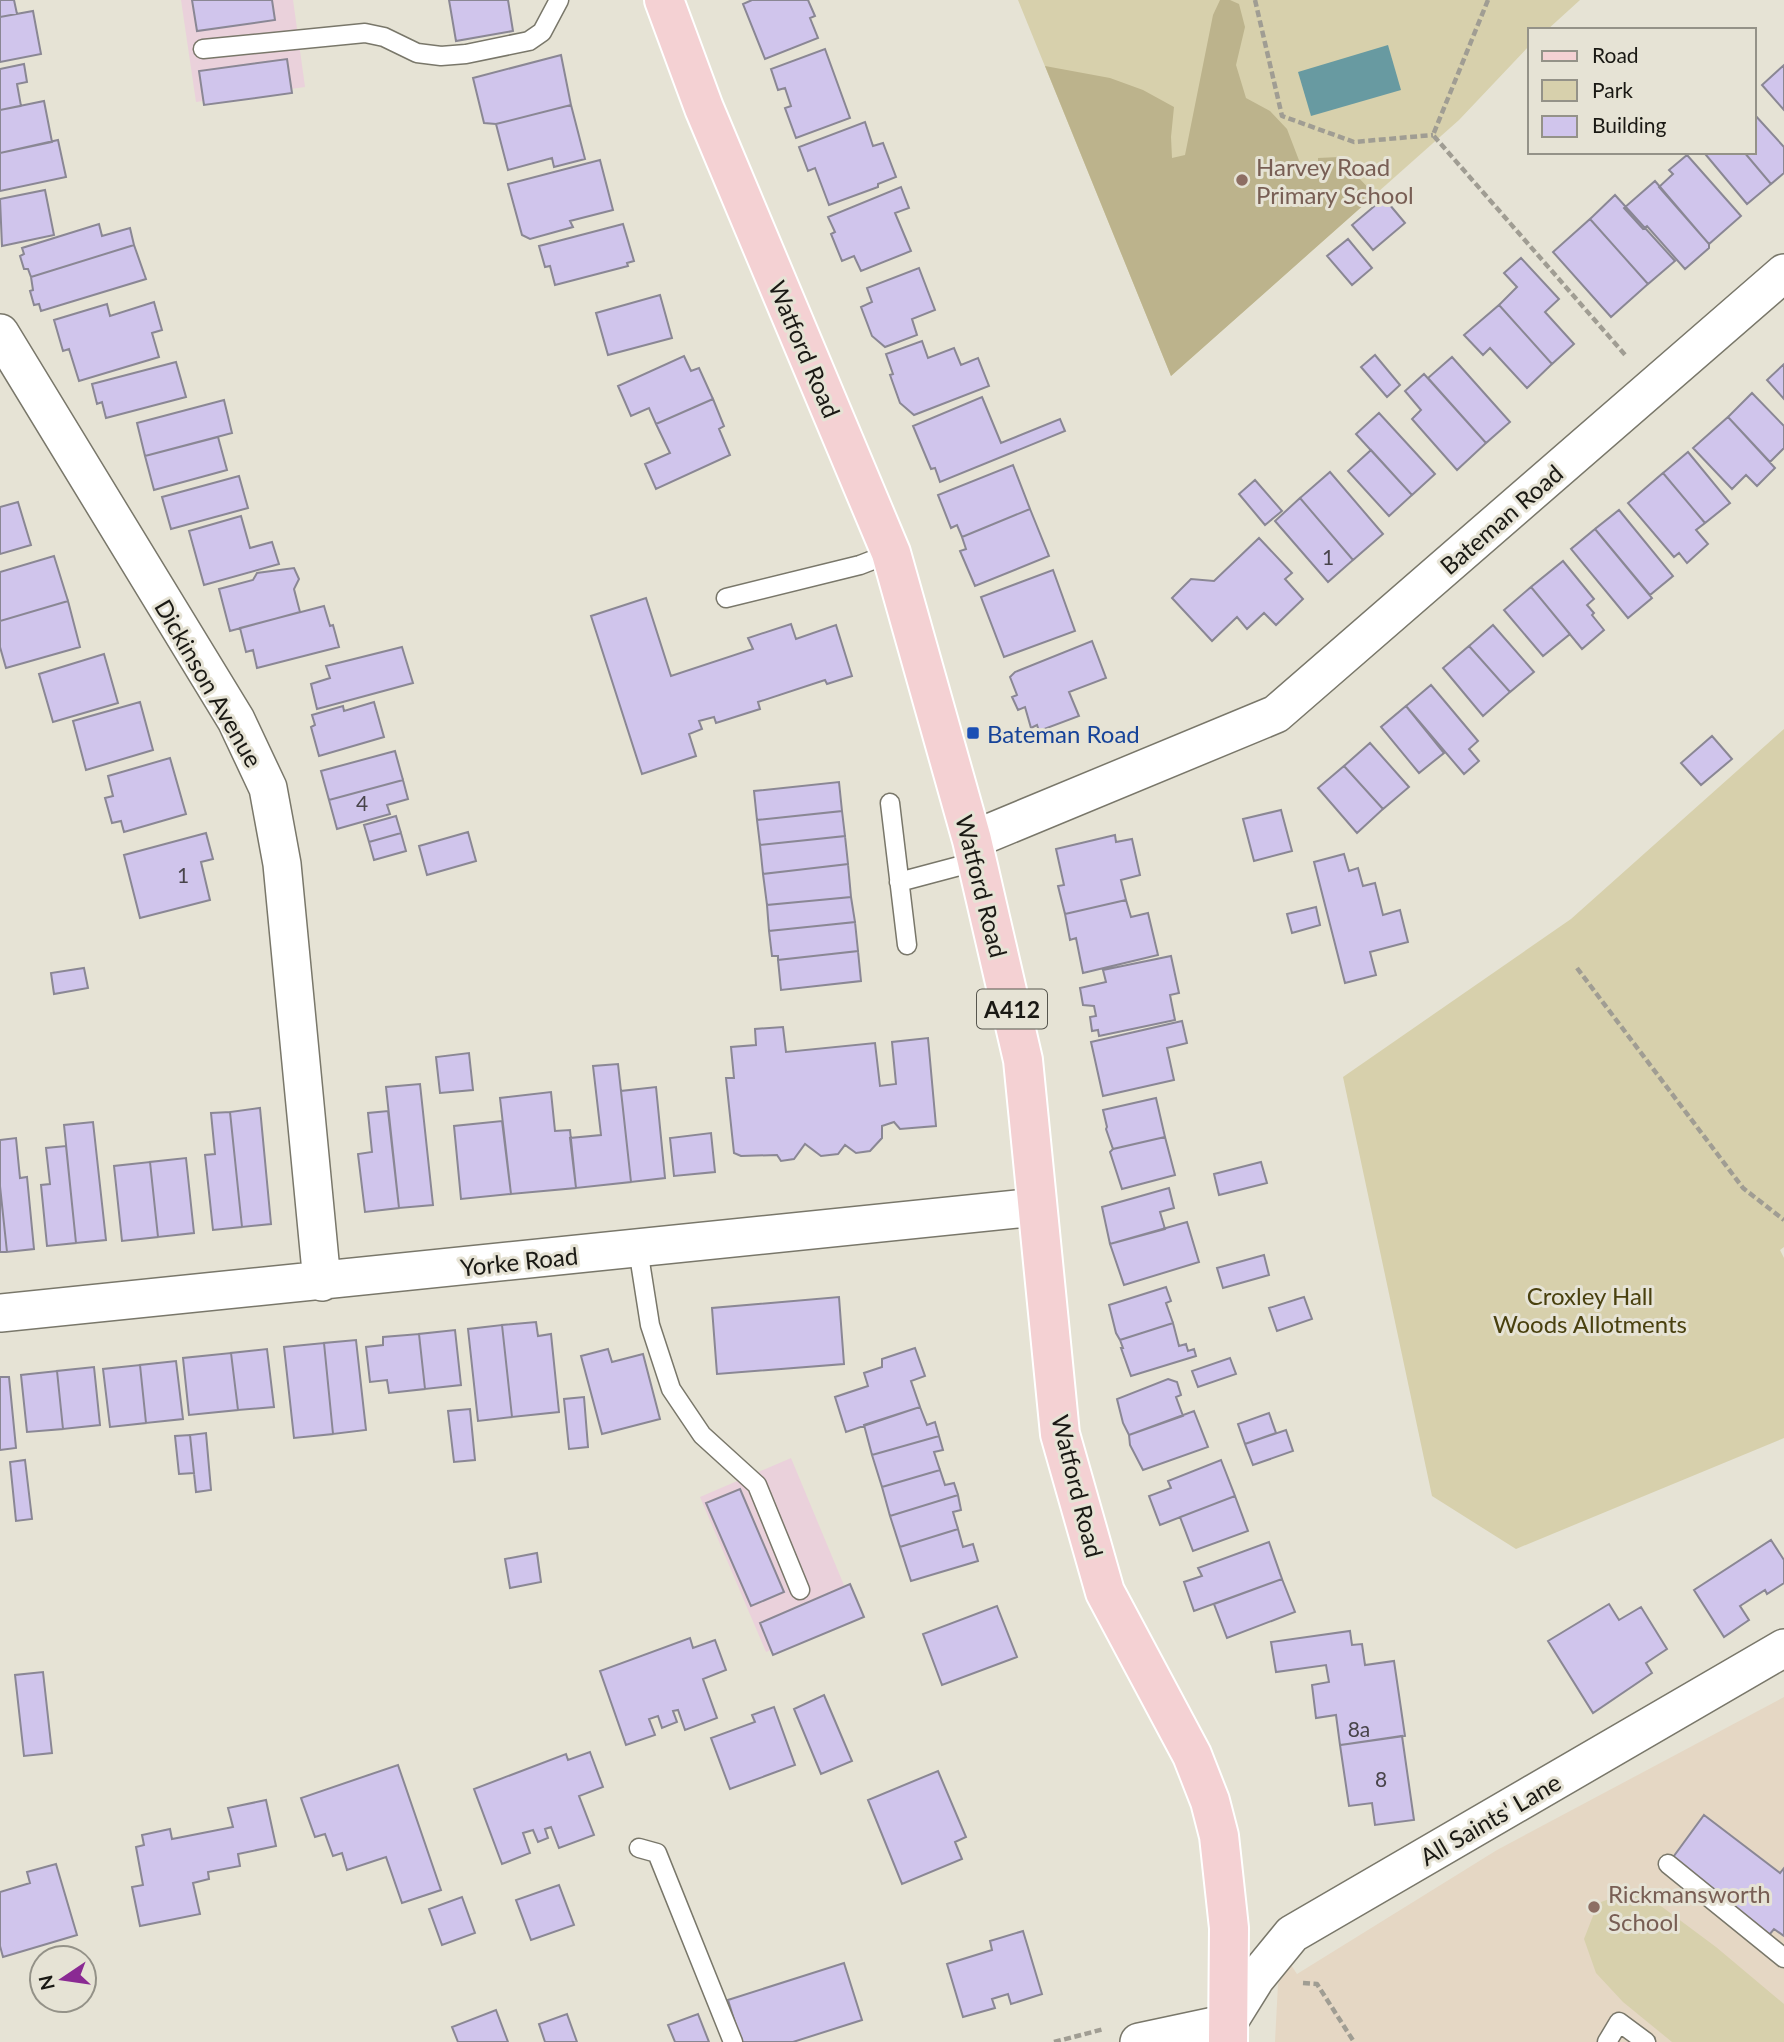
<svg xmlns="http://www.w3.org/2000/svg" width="1784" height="2042" font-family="Lato,sans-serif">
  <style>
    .industrial { fill: #ead1db }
    .education { fill: #e5d7c4 }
    .green { fill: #d7d0ac }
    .forest { fill: #bcb38c }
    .water { fill: #689aa1 }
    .building { fill: #d0c5ec; stroke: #8a8794; stroke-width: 2 }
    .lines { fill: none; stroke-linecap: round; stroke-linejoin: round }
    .service-casing { stroke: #79776a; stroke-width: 21 }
    .minor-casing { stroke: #79776a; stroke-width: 40 }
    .primary-casing { stroke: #fff; stroke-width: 42 }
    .path { stroke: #a09d93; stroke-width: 4.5; stroke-dasharray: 7 3.5; stroke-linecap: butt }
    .service { stroke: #fff; stroke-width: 18 }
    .minor { stroke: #fff; stroke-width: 37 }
    .primary { stroke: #f4d1d3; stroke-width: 38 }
    .education-dot { fill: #8d6e63; stroke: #e6e3d5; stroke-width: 2.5 }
    .transit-dot { fill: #1a4fb4; stroke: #e6e3d5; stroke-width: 2.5 }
    .labels { text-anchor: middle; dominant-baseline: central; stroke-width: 6; stroke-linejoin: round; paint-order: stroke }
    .number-label { font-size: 21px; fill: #48444a }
    .shield { fill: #e6e3d5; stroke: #57564e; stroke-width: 2 }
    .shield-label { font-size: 23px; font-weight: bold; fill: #1a1914 }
    .education-label { font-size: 24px; fill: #785e54; stroke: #e6e3d5; text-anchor: start }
    .street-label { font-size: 24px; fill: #1a1914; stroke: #e6e3d5 }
    .transit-label { font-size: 24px; fill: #164399; stroke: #e6e3d5; text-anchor: start }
    .park-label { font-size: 24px; fill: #49400e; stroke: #e6e3d5 }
  </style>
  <rect width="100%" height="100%" fill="#e6e3d5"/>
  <path class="industrial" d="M181,0h112l12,87 -109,15z
    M791,1458l65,156 -90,38 -66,-155z"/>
  <path class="education" d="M1784,1697v345h-509l3,-58 10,-17 3,-2 6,9 200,-124z"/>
  <path class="green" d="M1018,0h562l-33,30h-17v15l-71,75 -288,256z
    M1784,729v518l-4,3 4,8v180l-268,111 -84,-53 -89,-419 228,-158z
    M1638,1889l78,58 68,57v38h-112l-49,-40 -27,-29 -12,-34 14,-36z"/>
  <path class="forest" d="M1220,0h10l9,4 6,23 -9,38 10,33 24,13 17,18 18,47 13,2v-20l21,-1 36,38 -204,181 -126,-310 65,12 33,12 31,17 -3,30 1,21 13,-3 28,-140z"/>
  <path class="water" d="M1388,45l13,45 -90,26 -13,-44z"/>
  <path class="building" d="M0,0h14l3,14 -17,3z
    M192,0h80l3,20 -78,11z
    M449,0h59l5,31 -57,10z
    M752,0h56l7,16 -5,2 8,20 -53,21 -22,-55z
    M33,11l8,43 -41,8v-45z
    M825,49l25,69 -54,20 -11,-30 6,-2 -6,-18 -7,2 -7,-21z
    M561,55l10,50 -75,19 -12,-1 -11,-45z
    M287,59l5,34 -88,12 -5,-34z
    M24,64l3,18 -10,2 4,22 -21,4v-41z
    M1784,65v45l-22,-25z
    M44,101l8,41 -52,11v-43z
    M571,105l14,54 -31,8 -2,-9 -44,12 -12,-46z
    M1754,114l30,33v26l-13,11 -27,-32h10z
    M865,122l8,24 10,-3 13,34 -18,7v3l-49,18 -14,-37 -7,3 -9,-24z
    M58,140l8,37 -66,14v-38z
    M1709,152h35l27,32 -24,20 -41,-49z
    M1687,155l54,61 -32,28 -50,-57 14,-13 -4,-4z
    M600,160l13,50 -43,11 3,6 -43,12 -8,-4 -14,-51z
    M1655,181l54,63v4l-24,21 -38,-43 -4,3 -19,-21z
    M901,187l8,21 -14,5 16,38 -50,20 -7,-15 -12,5 -11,-27 4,-2 -7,-15z
    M45,190l9,45 -52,11 -2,-47z
    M1615,195l60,66 -27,23 -58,-65z
    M1384,198l21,25 -32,27 -21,-25z
    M1590,219l58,65 -37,33 -58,-65z
    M99,224l3,12 28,-8 4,17 -103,32 -3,-8h-4l-4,-13 4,-2 -2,-6z
    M623,224l11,37 -7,2 1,3 -73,19 -5,-19 -5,1 -6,-21z
    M1348,239l24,29 -20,17 -25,-29z
    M134,245l12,34 -105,32 -2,-7 -5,1 -4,-14 3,-1 -2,-13z
    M1521,258l38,41 -14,13 29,32 -22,20 -53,-59 18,-18 -13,-14z
    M919,268l16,42 -23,9 5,16 -32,12 -13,-11 -11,-29 11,-5 -5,-14z
    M660,295l12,43 -64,17 -12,-42z
    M154,302l8,28 -10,3 7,24 -80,24 -10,-32 -6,2 -9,-31 53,-16 3,12z
    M1499,305l53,59 -25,24 -37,-40 -7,7 -19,-20z
    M922,341l6,17 26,-10 7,17 17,-7 11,28 -75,29 -14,-12 -10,-28 3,-1 -7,-20z
    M1375,355l25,30 -13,12 -26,-30z
    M684,356l7,15 8,-3 14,31 -57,25 -7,-16 -18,8 -13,-30z
    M1452,357l58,65 -24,21 -58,-65z
    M176,362l10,35 -80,21 -4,-16 -5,2 -5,-20z
    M1784,364v35l-17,-19z
    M1424,374l62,69 -29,27 -45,-51 9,-9 -16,-19z
    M1752,393l32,33v22l-14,14 -42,-45z
    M982,397l19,46 59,-24 5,12 -125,51 -5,-14 -4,1 -18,-43z
    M713,399l11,27 -5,3 11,26 -74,34 -11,-25 25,-11 -14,-29z
    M224,400l8,33 -87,23 -8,-33z
    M1379,413l56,61 -23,21 -56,-61z
    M1728,417l47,51 -18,18 -11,-11 -14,14 -39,-41z
    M218,437l9,33 -73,20 -9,-34z
    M1371,450l41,45 -23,21 -41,-45z
    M1688,452l42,51 -25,20 -42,-50z
    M1013,465l17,44 -68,28 -5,-12 -6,3 -13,-33z
    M1330,472l53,62 -30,26 -53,-62z
    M1663,473l42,50 -9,7 12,14 -21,19 -8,-10 -5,4 -46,-54z
    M239,476l9,32 -77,21 -9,-32z
    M1255,480l27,31 -17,14 -26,-31z
    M1300,498l53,62 -25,22 -53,-61z
    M18,502l13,43 -31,9v-47z
    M1030,509l19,47 -74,30 -15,-35 6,-2 -4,-12z
    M1619,510l54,66 -23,19 -55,-66z
    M241,516l9,32 22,-6 7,22 -75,21 -15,-54z
    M1595,529l57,69 -24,20 -57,-69z
    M1259,538l33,35 -7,6 18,20 -27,26 -12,-12 -17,16 -10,-12 -25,24 -40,-43 19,-19 23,2z
    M54,556l14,45 -68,20v-49z
    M1563,561l31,38 -7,6 7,8 -2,2 12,15 -22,19 -51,-62z
    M294,568l5,11 -5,10 6,23 -70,19 -11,-42 34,-9 4,-7z
    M1053,570l22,61 -71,26 -23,-60z
    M1531,587l39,47 -27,22 -39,-46z
    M646,598l25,78 82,-27 -5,-11 43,-14 5,15 40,-14 16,51 -25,8 -2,-4 -67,22 2,7 -44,14 -2,-6 -15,4 3,8 -13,5 7,22 -54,18 -51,-158z
    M68,601l12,46 -74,21 -6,-21v-26z
    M324,606l6,20 3,-1 6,22 -82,21 -4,-18 -7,2 -6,-24z
    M1493,625l41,47 -24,20 -41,-46z
    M1092,641l14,37 -37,14 10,24 -40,15 -2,-6 -6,3 -6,-21 -7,3 -6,-13 5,-2 -7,-18 5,-5z
    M1469,646l41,46 -27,24 -40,-48z
    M402,647l11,36 -96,26 -6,-25 19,-6 -4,-12z
    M104,654l14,49 -65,19 -14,-48z
    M1431,685l47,56 -9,8 10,12 -15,13 -58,-68z
    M140,702l13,48 -67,20 -13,-49z
    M374,702l10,35 -65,19 -8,-29 4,-2 -3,-10 31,-9 1,5z
    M1406,706l38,47 -25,20 -38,-46z
    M1712,736l20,23 -31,26 -20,-22z
    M1370,743l39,44 -26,22 -39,-43z
    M395,751l8,29 -74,20 -8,-29z
    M170,758l16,56 -62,18 -3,-11 -9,2 -7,-25 8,-2 -5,-20z
    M1344,766l39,43 -26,24 -39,-45z
    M403,780l5,19 -21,6 3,9 -53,15 -8,-29z
    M839,782l3,29 -85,9 -3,-29z
    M1281,810l11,41 -38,10 -11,-42z
    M842,811l3,25 -85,9 -3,-25z
    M396,816l5,17 -32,9 -5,-17z
    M468,832l8,29 -49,14 -8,-29z
    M206,833l7,26 -12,3 9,38 -70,18 -16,-63z
    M401,833l5,18 -32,9 -5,-18z
    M1115,835l1,7 16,-3 8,36 -19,5 5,20 -61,14 -7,-28 6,-1 -8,-36z
    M845,836l3,28 -85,10 -3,-29z
    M1344,854l5,17 9,-3 5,18 12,-3 8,32 17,-5 8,32 -38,10 6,23 -31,8 -31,-121z
    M848,864l3,33 -84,8 -4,-31z
    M851,897l4,25 -86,9 -2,-26z
    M1126,900l5,17 17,-4 10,42 -75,18 -7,-35 -6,2 -5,-26z
    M1316,907l4,18 -28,8 -5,-19z
    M855,922l3,29 -80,9v-4h-6l-3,-25z
    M858,951l3,30 -80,9 -3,-30z
    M1171,956l8,37 -9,2 5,25 -76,16 -1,-6 -6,1 -2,-14 6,-1 -2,-10 -11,-1 -3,-17 26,-6 -3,-12z
    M84,968l4,20 -34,6 -3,-21z
    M1182,1021l5,22 -20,5 7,32 -71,16 -12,-54z
    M783,1027l3,25 89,-9 5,43 16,-2 -4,-42 36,-4 8,88 -36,3 -6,-7 -12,4v12l-12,13 -14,2 -11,-8 -7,9 -17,2 -16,-12 -11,15 -13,2 -4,-6 -36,1 -7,-3 -8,-75h8l-3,-31 25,-2 -1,-16z
    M469,1053l4,37 -33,3 -4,-36z
    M618,1064l13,118 -55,6 -6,-50 31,-3 -8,-69z
    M420,1084l13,121 -34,3 -13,-121z
    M656,1087l9,91 -34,4 -10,-91z
    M551,1092l4,39 15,-1 6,58 -65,6 -11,-96z
    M1156,1098l9,39 -52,12 -7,-20 1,-2 -4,-17z
    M260,1108l11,116 -29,3 -12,-115z
    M388,1111l11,97 -34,4 -7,-58 14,-2 -4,-39z
    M230,1112l12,115 -29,3 -8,-75 10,-1 -4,-41z
    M502,1121l9,73 -50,5 -7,-73z
    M93,1122l13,118 -30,3 -12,-118z
    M711,1133l4,39 -41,4 -4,-38z
    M1165,1137l10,38 -53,14 -12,-37 3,-3z
    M16,1138l4,40 7,-1 7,72 -27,3 -7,-66v-46z
    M66,1146l10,97 -29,3 -6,-61 9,-1 -4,-36z
    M186,1158l8,75 -36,4 -8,-75z
    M150,1162l8,75 -36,4 -8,-75z
    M1261,1162l6,21 -48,12 -5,-21z
    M0,1186l7,66h-7z
    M1169,1188l5,20 -14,4 5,17 -55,15 -8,-37z
    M1187,1222l12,40 -75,23 -14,-41z
    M1264,1255l5,20 -46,13 -6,-20z
    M1166,1287l5,14 -5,2 7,20 -53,17 -4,-7 -7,-28z
    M839,1297l5,67 -127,10 -5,-66z
    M1304,1297l8,22 -35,12 -8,-23z
    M536,1322l2,14 13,-2 8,78 -47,5 -10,-92z
    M1173,1323l6,23 7,-2 2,7 6,-2 2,7 -65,20 -10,-28h2l-3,-8z
    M502,1325l10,92 -34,4 -10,-92z
    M455,1330l6,55 -36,4 -6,-55z
    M419,1334l6,55 -36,4 -2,-13 -17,2 -4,-35 17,-2v-8z
    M356,1340l10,90 -33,4 -9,-91z
    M324,1343l9,91 -39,4 -10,-91z
    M915,1348l10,28 -14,5 9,26 -74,25 -11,-35 33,-11 -4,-13 18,-6v-8z
    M267,1349l7,58 -36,3 -7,-57z
    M608,1349l4,13 31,-8 17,65 -58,15 -21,-78z
    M231,1353l7,57 -49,5 -6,-57z
    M1230,1358l6,16 -38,13 -6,-16z
    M176,1361l7,58 -37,4 -6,-58z
    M140,1365l6,58 -36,4 -7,-58z
    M94,1367l6,58 -37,4 -6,-58z
    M57,1371l6,58 -36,3 -6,-57z
    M0,1377h9l7,71 -16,2z
    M1168,1379l9,3 4,13 -5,2 7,19 -54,19 -6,-12 -6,-24z
    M584,1397l4,50 -19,2 -5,-50z
    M920,1407l7,18 8,-3 4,14 -67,19 -8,-30z
    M470,1409l5,51 -21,2 -6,-51z
    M1194,1411l14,36 -65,23 -13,-25 -1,-10z
    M1269,1413l7,20 -31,11 -7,-20z
    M1286,1430l7,21 -40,14 -8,-21z
    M206,1433l5,57 -15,2 -6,-57z
    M190,1435l4,38 -15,1 -4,-38z
    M939,1436l4,14 -9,2 6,18 -58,17 -10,-32z
    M25,1460l7,59 -16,2 -6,-59z
    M1221,1460l14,36 -75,29 -11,-29 22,-8 -3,-7z
    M940,1470l5,15 9,-2 4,12 -68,21 -8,-29z
    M740,1489l44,103 -33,14 -45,-103z
    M958,1495l3,15 -8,2 5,17 -58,18 -10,-31z
    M1235,1496l13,35 -55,20 -13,-34z
    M958,1529l5,18 10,-3 5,17 -67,20 -11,-34z
    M1771,1540l13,20v23l-17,11 -2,-4 -25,16 9,14 -25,17 -30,-47z
    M1269,1542l13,37 -88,32 -10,-29 18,-6 -4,-8z
    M537,1553l4,29 -31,6 -5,-29z
    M1282,1579l13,33 -68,26 -13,-34z
    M850,1584l14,33 -91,38 -13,-32z
    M1609,1604l10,16 22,-13 26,42 -21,14 6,10 -59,40 -45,-72z
    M997,1606l20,51 -75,28 -19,-51z
    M1350,1631l2,14 10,-1 3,21 29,-4 11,75 -65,9 -4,-30 -20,3 -4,-33 17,-3 -3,-17 -50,7 -5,-30z
    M690,1638l3,10 22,-8 11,30 -23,9 14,39 -32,12 -7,-20 -5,1 4,11 -15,6 -4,-12 -9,3 6,16 -29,10 -26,-74z
    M43,1672l9,81 -28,3 -9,-81z
    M824,1695l28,66 -31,13 -27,-65z
    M774,1707l21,58 -65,24 -19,-51 44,-16 -3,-7z
    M1402,1736l12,84 -39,5 -3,-22 -23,3 -9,-61z
    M590,1752l13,35 -24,9 15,39 -35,13 -8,-21 -6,2 3,9 -10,4 -5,-12 -10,3 7,20 -28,11 -28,-75 92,-35 2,6z
    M398,1765l43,125 -39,13 -16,-46 -39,13 -5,-17 -9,3 -8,-22 -10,3 -14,-39z
    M938,1771l28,66 -11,5 7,17 -60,25 -34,-84z
    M266,1800l10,46 -38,8 2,12 -32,6 1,7 -16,4 7,31 -60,12 -8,-39 11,-2 -7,-38 8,-2 -2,-10 28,-6 2,10 61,-12 -5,-19z
    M1704,1815l76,58 4,-5v68l-10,-7 -5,6 -98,-75z
    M56,1864l21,71 -74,22 -3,-11v-54l30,-9 -3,-11z
    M559,1885l15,40 -43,15 -15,-40z
    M462,1897l13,36 -33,12 -13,-36z
    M1023,1931l19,63 -31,10 -3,-10 -16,5 3,9 -32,9 -16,-53 45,-14 -2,-9z
    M844,1963l18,57 -69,22h-52l-13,-42z
    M496,2010l12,32h-50l-6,-15z
    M567,2014l10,28h-32l-6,-18z
    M698,2014l11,28h-34l-7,-17z"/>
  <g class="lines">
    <g class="service-casing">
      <path id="service" d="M203,49l162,-16 19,4 33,16 24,3 25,-2 63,-13 13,-9 17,-32
        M726,598l134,-33 31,-12
        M890,803l17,142
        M899,882l79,-21
        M638,1249l12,76 21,64 31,46 55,50 43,105
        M639,1848l18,5 76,189
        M1668,1864l116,94
        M1607,2042l12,-20 27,20"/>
    </g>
    <g class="minor-casing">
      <path id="minor" d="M0,333l236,387 32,68 14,76 40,418
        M972,840l304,-126 508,-441
        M0,1313l1037,-106
        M1139,2042l89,-19 28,-45 36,-44 492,-286"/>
    </g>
    <g class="primary-casing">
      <path id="primary" d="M664,0l40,108 187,445 81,287 51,220 37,374 45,158 87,163 18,46 9,35 10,92 -1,114"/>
    </g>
    <path class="path" d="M1255,0l27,116 72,26 79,-7
      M1488,0l-55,135 194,222
      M1577,968l166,220 41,32
      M1303,1983l14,1 37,58
      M1054,2042l50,-13"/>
    <use href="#service" class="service"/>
    <use href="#minor" class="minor"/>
    <use href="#primary" class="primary"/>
  </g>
  <g class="education-dot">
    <circle cx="1242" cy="180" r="7"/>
    <circle cx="1594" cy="1907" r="7"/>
  </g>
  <rect class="transit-dot" x="966" y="726" width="14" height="14" rx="3.5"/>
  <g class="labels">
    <g class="number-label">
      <text x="1328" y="556">1</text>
      <text x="362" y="802">4</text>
      <text x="183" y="874">1</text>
      <text x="1359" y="1728">8a</text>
      <text x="1381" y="1778">8</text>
    </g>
    <rect class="shield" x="977" y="989.5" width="70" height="39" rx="5"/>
    <g class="shield-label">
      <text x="1012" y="1009">A412</text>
    </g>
    <g class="education-label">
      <text x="1256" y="166">Harvey Road<tspan x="1256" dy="28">Primary School</tspan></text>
      <text x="1608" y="1893">Rickmansworth<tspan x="1608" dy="28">School</tspan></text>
    </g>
    <g class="street-label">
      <text transform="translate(805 349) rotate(67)">Watford Road</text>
      <text transform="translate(1501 519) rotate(-41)">Bateman Road</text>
      <text transform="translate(209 683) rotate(60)">Dickinson Avenue</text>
      <text transform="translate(982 886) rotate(76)">Watford Road</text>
      <text transform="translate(519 1261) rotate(-6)">Yorke Road</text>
      <text transform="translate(1078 1486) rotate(76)">Watford Road</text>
      <text transform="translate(1490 1819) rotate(-30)">All Saints' Lane</text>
    </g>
    <g class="transit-label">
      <text x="987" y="733">Bateman Road</text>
    </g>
    <g class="park-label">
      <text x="1590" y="1295">Croxley Hall<tspan x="1590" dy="28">Woods Allotments</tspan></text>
    </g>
  </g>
  <rect x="1528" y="28" width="228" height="126" fill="#e6e3d5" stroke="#949288" stroke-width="2"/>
  <rect x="1542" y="51" width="35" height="10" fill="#f4d1d3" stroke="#949288" stroke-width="2"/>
  <text x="1592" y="63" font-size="21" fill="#1a1914">Road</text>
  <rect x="1542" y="80" width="35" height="21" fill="#d7d0ac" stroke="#949288" stroke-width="2"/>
  <text x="1592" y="98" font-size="21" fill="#1a1914">Park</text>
  <rect x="1542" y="116" width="35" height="21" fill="#d0c5ec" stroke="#949288" stroke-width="2"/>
  <text x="1592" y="133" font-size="21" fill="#1a1914">Building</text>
  <g transform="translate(63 1979) rotate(257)"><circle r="33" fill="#e6e3d5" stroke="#949288" stroke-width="2"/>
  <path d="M0-5L12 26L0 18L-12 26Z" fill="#8a2a93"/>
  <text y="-10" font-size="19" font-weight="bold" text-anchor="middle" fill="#1a1914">N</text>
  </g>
</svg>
